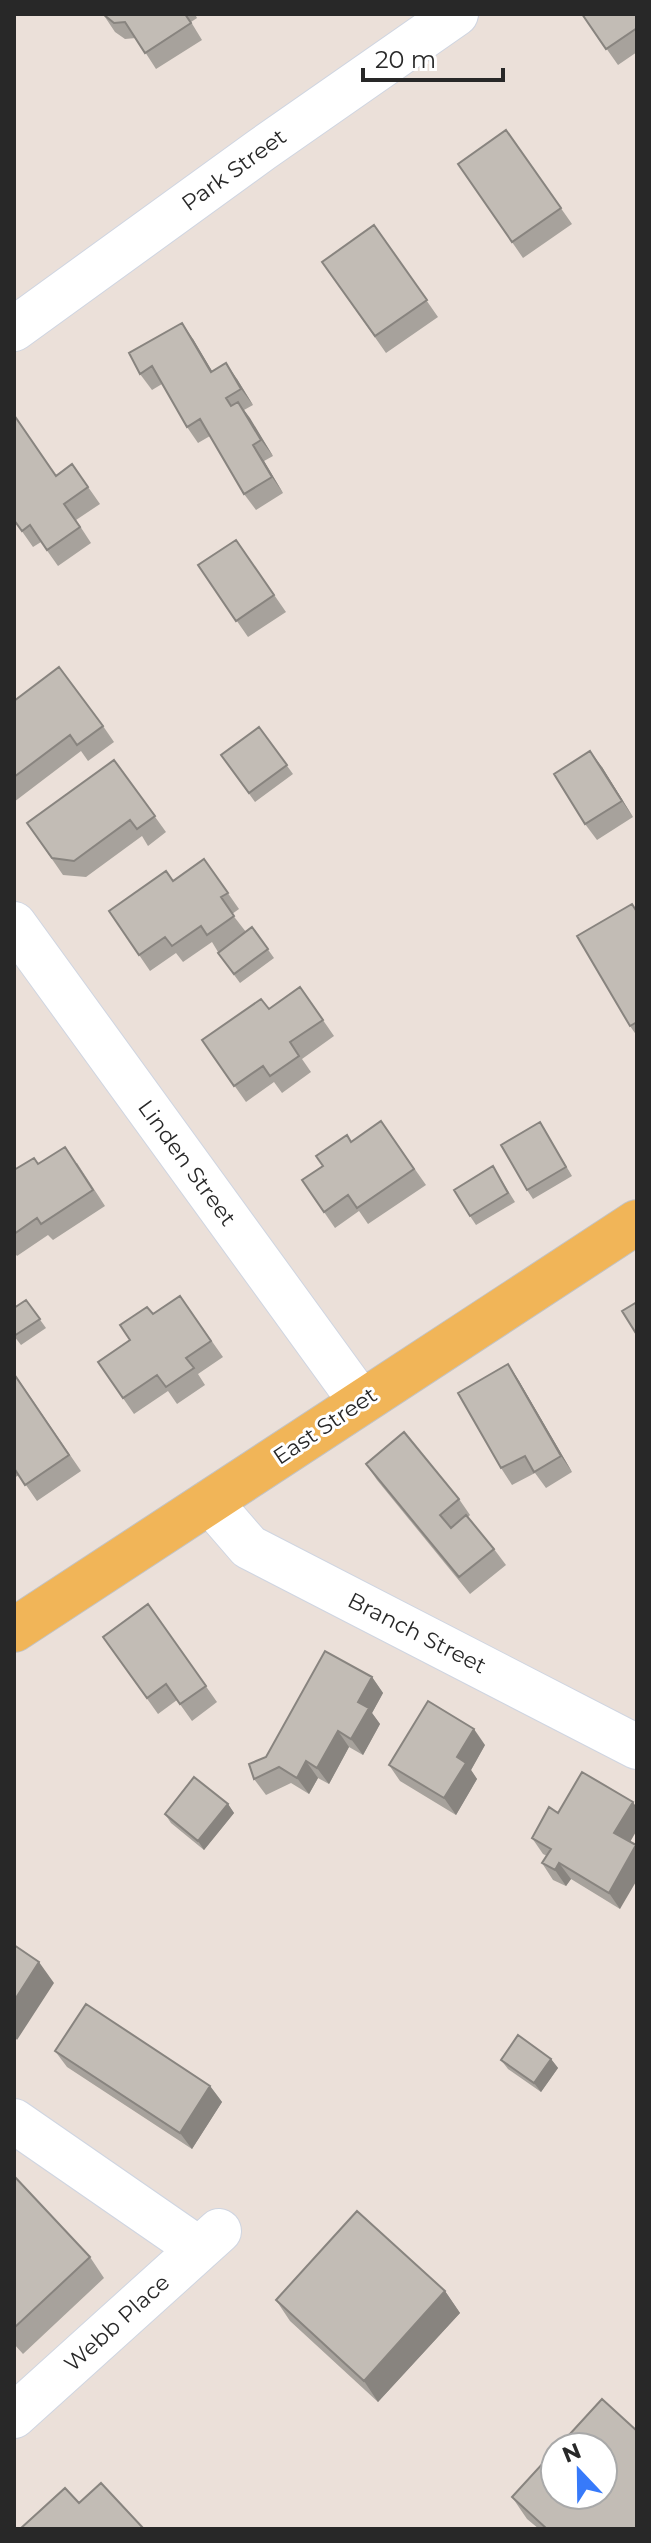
<svg xmlns="http://www.w3.org/2000/svg" width="651" height="2543" font-family="Montserrat,sans-serif">
  <style>
    .lines { fill: none; stroke-linecap: round; stroke-linejoin: round }
    .minor-casing { stroke: #cfd5e1; stroke-width: 46 }
    .major-casing { stroke: #c3c3c3; stroke-width: 46 }
    .minor { stroke: #fff; stroke-width: 44 }
    .major { stroke: #f1b558; stroke-width: 44 }
    .wall { fill: #a7a29c }
    .shaded-wall { fill: #88847f }
    .building { fill: #c2bcb5; stroke: #88847f; stroke-width: 2 }
    .labels { text-anchor: middle; dominant-baseline: central; stroke-width: 6; stroke-linejoin: round; paint-order: stroke }
    .street-label { font-size: 22px; fill: #282828; stroke: #fff }
  </style>
  <rect width="100%" height="100%" fill="#ebe0d9"/>
  <g class="lines">
    <g class="minor-casing">
      <path id="minor" d="M14,329l247,-179 195,-136
        M14,924l347,478
        M210,1502l39,45 388,200
        M14,2121l185,128
        M14,2416l205,-185"/>
    </g>
    <g class="major-casing">
      <path id="major" d="M14,1630l623,-408"/>
    </g>
    <use href="#minor" class="minor"/>
    <use href="#major" class="major"/>
  </g>
  <path class="wall" d="M103,14h92l2,4 -6,4 11,18 -46,29 -20,-31 -11,1 -10,-7z
    M582,14h55v38l-19,13z
    M506,130l66,94 -49,34 -65,-94z
    M374,225l64,92 -52,36 -64,-91z
    M193,339l19,32 25,8 16,26 -9,5 29,46 -9,5 19,32 -27,17 -12,-16 -34,-58 -12,7 -11,-16 -25,-43 -10,6 -12,-16z
    M72,464l28,40 -24,16 15,23 -33,23 -17,-24 -8,5 -19,-27 42,-45z
    M236,540l50,72 -38,25 -50,-72z
    M14,701l89,25 11,16 -26,19 -7,-10 -67,51z
    M259,727l34,47 -38,28 -34,-47z
    M114,760l52,72 -18,14 -6,-10 -56,41 -23,-2 -36,-52z
    M602,767l31,50 -36,23 -12,-16z
    M204,859l35,50 -7,5 14,18 6,-5 22,31 -34,25 -22,-30v-1l-6,-10 -29,20 -7,-9 -26,18 -41,-60 64,-30z
    M637,911v125l-7,-10z
    M300,987l34,49 -32,23 9,13 -29,21 -8,-11 -28,20 -44,-62 67,-31z
    M381,1121l45,64 -58,39 -9,-13 -24,17 -33,-48 21,-14 28,-24z
    M540,1122l32,54 -39,23 -6,-9z
    M77,1163l28,43 -52,34 -5,-5 -31,21 -3,-4v-82l24,-6z
    M499,1176l16,26 -39,23 -6,-9z
    M180,1296l43,61 -25,17 7,11 -28,19 -9,-13 -34,23 -36,-52 32,-22 23,-26z
    M26,1300l20,28 -25,17 -7,-9z
    M508,1364l11,17 53,91 -26,16 -11,-15 -23,12 -11,-17z
    M14,1373l67,98 -44,30 -18,-26 -5,3z
    M366,1464l93,35 11,16 -2,2 26,32 12,16 -36,29 -93,-114z
    M148,1604l69,98 -25,19 -15,-21 -19,14 -55,-77z
    M372,1677l11,16 -11,20 8,11 -17,31 -14,-8 -20,37 -11,-6 -9,16 -18,-11 -25,12 -12,-16 12,-22z
    M485,1745l-14,25 6,9 -21,36 -56,-34 -11,-16z
    M228,1804l6,9 -30,37 -33,-27 -6,-9z
    M558,1813l72,29 -10,67 -49,-30 -5,7 -13,-6 -11,-17 5,-7 -4,-2 -11,-16z
    M55,2051l155,35 12,16 -30,47 -125,-82z
    M551,2059l7,9 -17,24 -33,-23 -7,-9z
    M14,2176l76,81 14,21 -81,76 -9,-10z
    M445,2291l15,22 -82,89 -88,-81 -14,-21z
    M512,2497l125,32h-98l-12,-10z"/>
  <path class="shaded-wall" d="M182,323l11,16 29,49 -11,-16z
    M226,363l11,16 16,26 -12,-16z
    M238,402l12,16 23,38 -12,-16z
    M253,445l11,16 19,32 -11,-16z
    M590,751l12,16 31,50 -11,-16z
    M508,1364l11,17 53,91 -11,-16z
    M372,1677l11,16 -11,20 8,11 -17,31 -12,-16 7,-37z
    M474,1729l11,16 -14,25 6,9 -21,36 -12,-17 13,-41z
    M338,1731l11,16 -20,37 -12,-16z
    M306,1761l12,17 -9,16 -12,-16z
    M633,1802l4,6v22l-11,19 -12,-16z
    M228,1804l6,9 -30,37 -6,-9z
    M636,1845l1,35 -17,29 -11,-16z
    M559,1863l12,16 -5,7 -11,-16z
    M39,1962l15,21 -37,57 -3,-4v-35z
    M551,2059l7,9 -17,24 -7,-9z
    M210,2086l12,16 -30,47 -12,-16z
    M445,2291l15,22 -82,89 -14,-21z"/>
  <path class="building" d="M103,14h82l6,9 -46,30 -20,-31 -11,1z
    M582,14h55v14l-31,21z
    M506,130l55,78 -49,34 -54,-78z
    M374,225l53,75 -52,36 -53,-74z
    M182,323l29,49 15,-9 15,26 -15,9 5,8 7,-4 23,38 -8,5 19,32 -28,17 -44,-75 -13,8 -35,-61 -12,8 -11,-21z
    M14,415l42,61 16,-12 16,23 -24,17 16,23 -33,23 -17,-25 -8,6 -8,-11z
    M236,540l38,55 -38,26 -38,-56z
    M59,667l44,59 -26,19 -7,-10 -56,42v-76z
    M259,727l28,38 -38,28 -28,-38z
    M590,751l32,50 -37,23 -31,-50z
    M114,760l41,56 -18,13 -7,-9 -56,41 -22,-3 -25,-35z
    M204,859l24,34 -7,4 13,19 -27,19 -6,-9 -29,20 -7,-9 -26,18 -30,-44 57,-40 7,10z
    M632,904l5,8v110l-7,4 -53,-90z
    M252,927l16,22 -34,25 -16,-21z
    M300,987l23,33 -33,22 9,14 -29,20 -7,-10 -29,20 -32,-46 59,-41 8,10z
    M381,1121l33,48 -57,39 -9,-13 -24,17 -22,-32 21,-14 -7,-10 31,-21 4,7z
    M540,1122l26,45 -39,23 -26,-45z
    M65,1147l28,43 -52,34 -4,-6 -23,16v-64l20,-12 4,6z
    M493,1166l15,27 -38,23 -16,-26z
    M180,1296l31,45 -25,17 8,10 -28,19 -9,-12 -34,23 -25,-36 32,-22 -10,-15 27,-18 6,7z
    M26,1300l14,19 -26,17v-28z
    M637,1302v33l-15,-24z
    M508,1364l53,92 -27,16 -9,-16 -24,12 -43,-75z
    M14,1374l55,81 -44,30 -11,-17z
    M404,1432l55,67 -19,16 11,13 15,-13 28,34 -35,28 -93,-113z
    M148,1604l58,82 -26,18 -14,-20 -19,14 -44,-61z
    M325,1651l47,26 -14,25 11,6 -18,31 -13,-8 -21,37 -11,-7 -9,17 -18,-11 -25,12 -5,-15 17,-7z
    M428,1701l46,28 -17,28 9,6 -22,35 -55,-33z
    M582,1772l51,30 -19,31 22,12 -27,48 -50,-30 -4,7 -13,-7 9,-14 -19,-11 17,-31 9,6z
    M194,1777l34,27 -30,37 -33,-27z
    M14,1945l25,17 -25,39z
    M86,2004l124,82 -30,47 -125,-82z
    M518,2035l33,24 -17,24 -33,-23z
    M14,2176l76,81 -76,71z
    M357,2211l88,80 -81,90 -88,-81z
    M602,2399l35,32v98h-90l-35,-32 43,-47v45h48v-48h-45z
    M101,2483l43,46h-124l45,-41 14,15z"/>
  <g class="labels">
    <g class="street-label">
      <text transform="translate(234 170) rotate(-36)">Park Street</text>
      <text transform="translate(187 1163) rotate(54)">Linden Street</text>
      <text transform="translate(325 1426) rotate(-34)">East Street</text>
      <text transform="translate(417 1633) rotate(27)">Branch Street</text>
      <text transform="translate(117 2323) rotate(-42)">Webb Place</text>
    </g>
  </g>
  <rect width="651" height="2543" fill="none" stroke="#282828" stroke-width="32"/>
  <g transform="translate(579 2471) rotate(338)"><circle r="38" fill="#ffffff" stroke="#a9a9a9" stroke-width="2"/>
  <path d="M0-6L14 30L0 20L-14 30Z" fill="#377afa"/>
  <text y="-12" font-size="22" font-weight="bold" text-anchor="middle" fill="#282828">N</text>
  </g>
  <path d="M363 68v12h140v-12" fill="none" stroke="#282828" stroke-width="4"/>
  <text x="375" y="68" font-size="24" fill="#282828" stroke="#ffffff" stroke-width="6" paint-order="stroke">20 m</text>
</svg>
